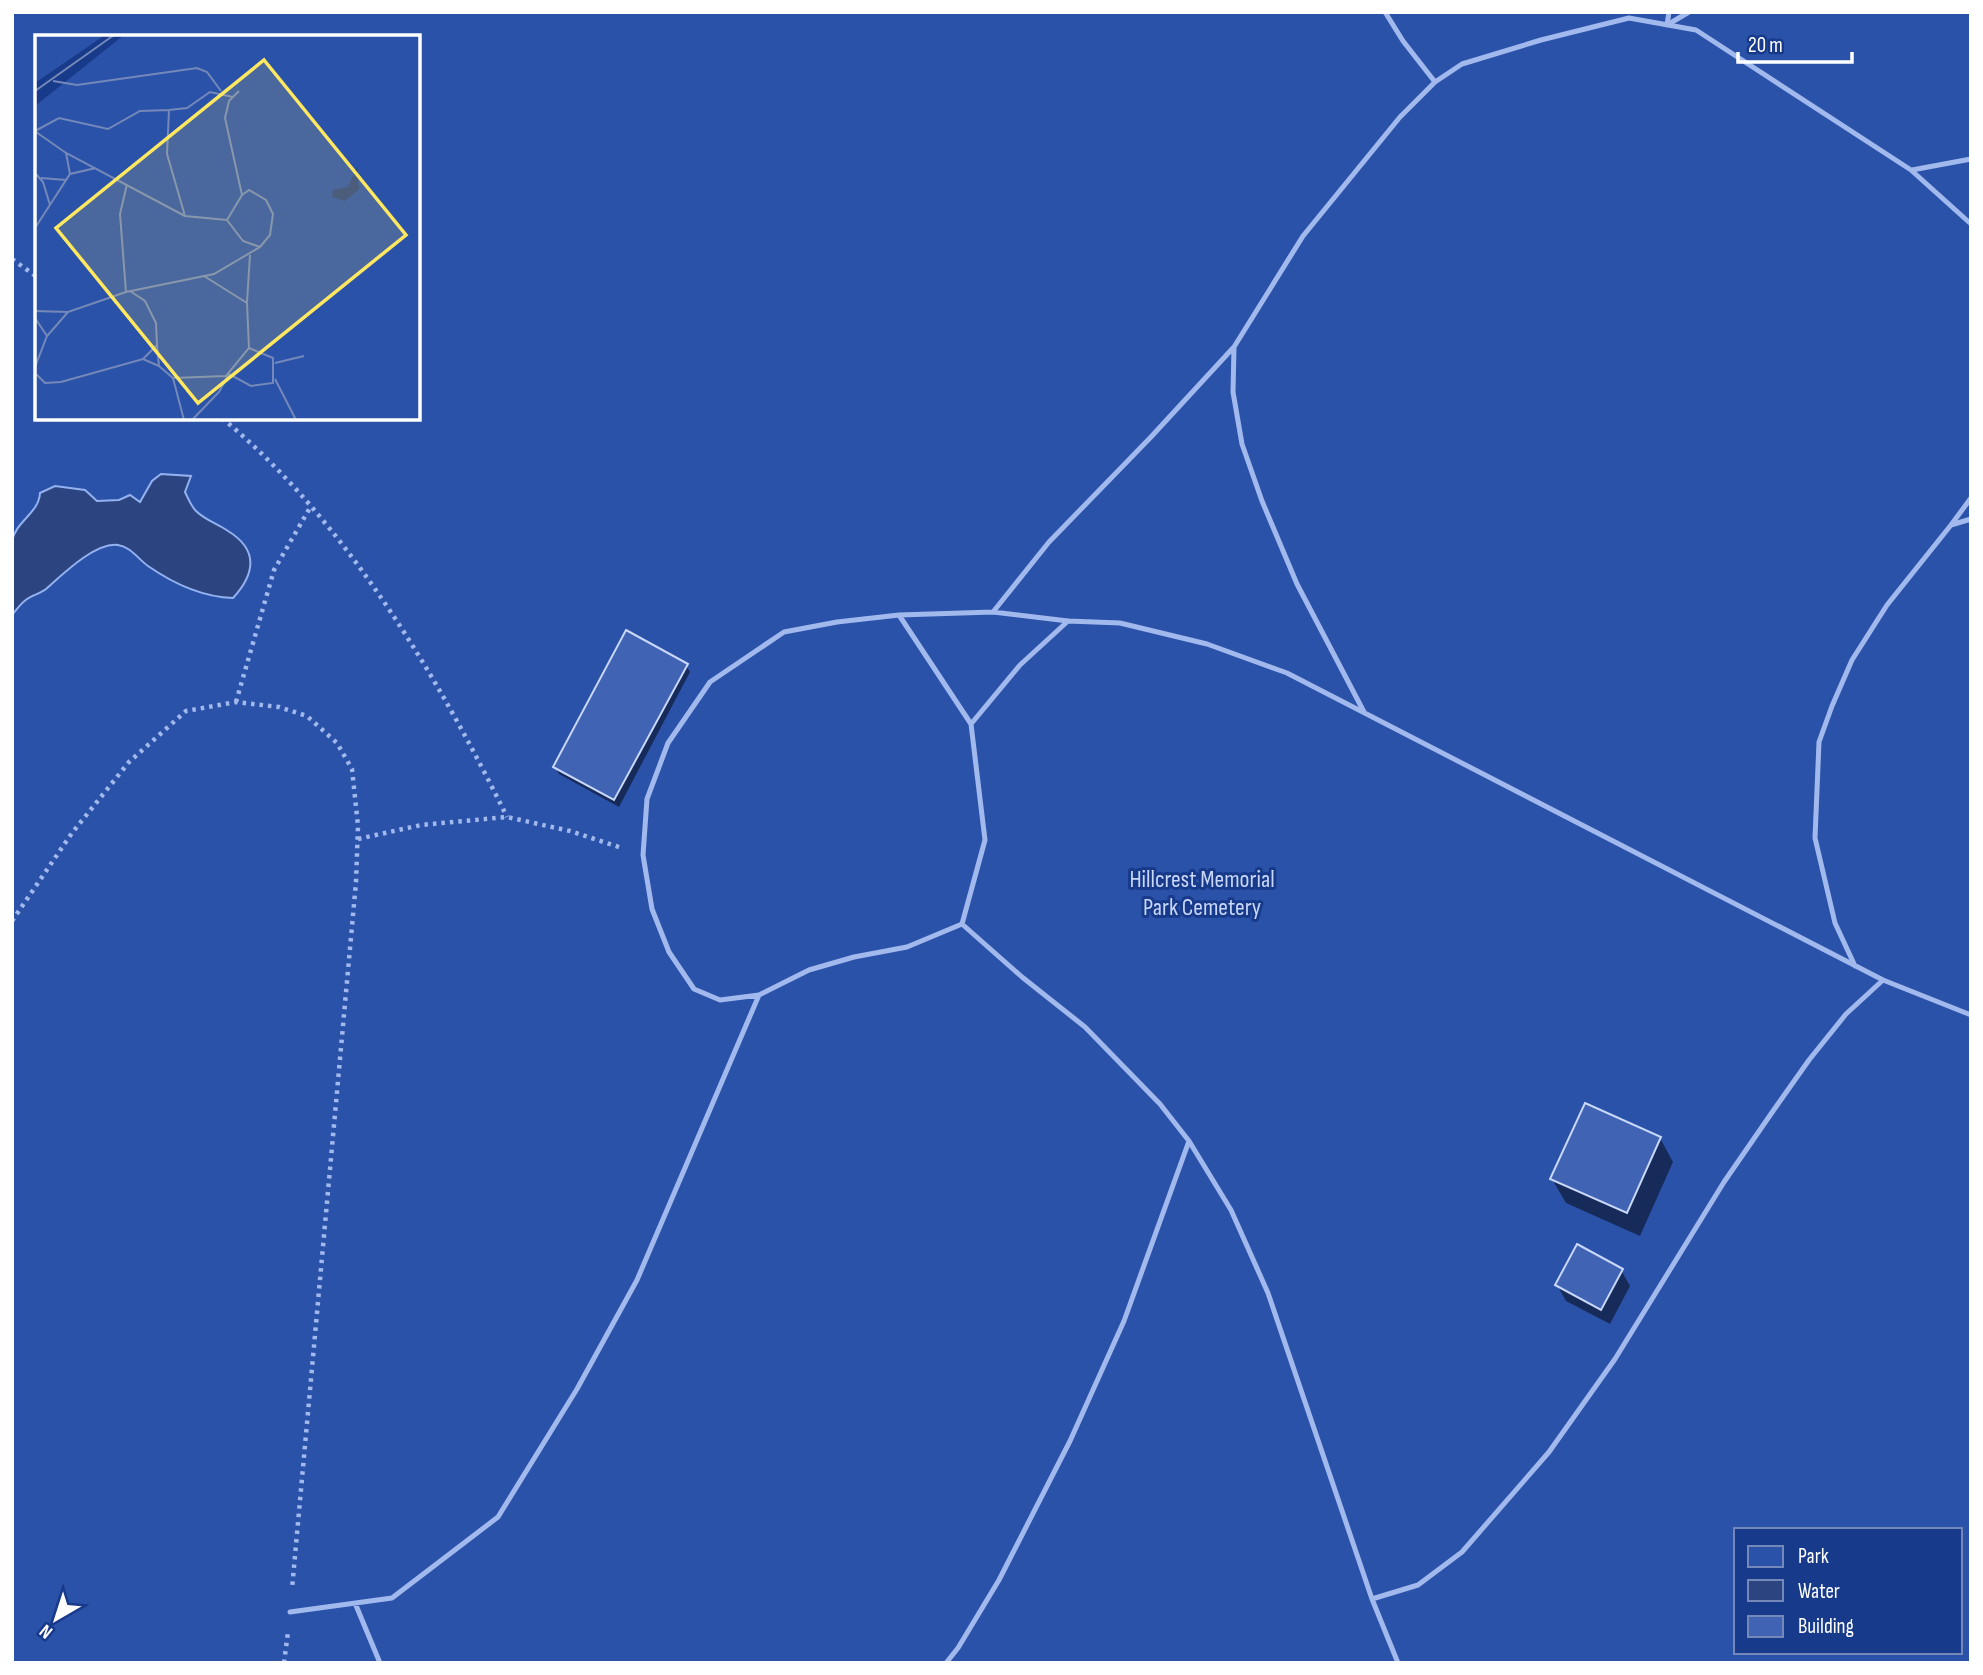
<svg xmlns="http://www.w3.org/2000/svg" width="1983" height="1675" font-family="'Sofia Sans Condensed',sans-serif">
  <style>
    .green { fill: #2b52a9; fill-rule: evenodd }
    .water { fill: #2c4581; stroke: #94b2f0; stroke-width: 2 }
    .shadow { fill: #0007 }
    .building { fill: #4163b3; stroke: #c8d7fa; stroke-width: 2 }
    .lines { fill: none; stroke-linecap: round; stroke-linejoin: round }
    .path { stroke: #a2b9ee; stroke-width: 4.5; stroke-dasharray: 3.5 5; stroke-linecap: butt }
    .service { stroke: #a2b9ee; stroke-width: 5 }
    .labels { text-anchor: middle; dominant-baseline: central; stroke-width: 6; stroke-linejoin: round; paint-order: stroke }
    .park-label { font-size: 24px; fill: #c8d7fa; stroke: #183a8a }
    .inset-road { fill: none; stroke: #7489b9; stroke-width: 2 }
    .view { fill: #ffe85f; fill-opacity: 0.15; stroke: #ffe85f; stroke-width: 3.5 }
    .inset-edge { fill: none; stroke: #fff; stroke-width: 3.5 }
  </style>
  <rect width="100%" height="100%" fill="#183a8a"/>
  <path class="green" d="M12,12h1959v1651h-1959zM37,37h381v381h-381zM1736,1530h224v122h-224z"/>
  <path class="water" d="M161,474l30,2 -6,16c3,6 6,14 11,19 9,9 22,13 32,20 31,19 27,43 5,67 -31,-1 -59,-14 -85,-32 -10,-7 -17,-19 -30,-21 -23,-3 -56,30 -72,44 -5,4 -13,6 -19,10 -6,4 -10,10 -15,16 0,-21 -3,-55 0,-74 4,-20 27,-28 28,-48l15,-7 30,4 12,11 22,-1 11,-5 10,7 12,-21z"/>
  <path class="shadow" d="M686,665l4,7 -71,135 -60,-33 -4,-7z
    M1660,1138l13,24 -33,74 -74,-33 -14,-24z
    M1621,1270l9,16 -20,38 -44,-23 -9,-16z"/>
  <path class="building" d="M626,630l62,34 -74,136 -61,-33z
    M1585,1103l76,34 -34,76 -77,-34z
    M1577,1244l46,25 -22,41 -46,-25z"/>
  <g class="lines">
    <path class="path" d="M12,259l25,18
      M222,418c123,102 215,257 285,399
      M236,702l38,-132 37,-64
      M358,839l63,-14 86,-8 63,14 52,17
      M12,921l60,-88 57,-71 57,-51 50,-9 43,5 28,9 30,27 15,26 6,57 -2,56 -64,707
      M284,1663l4,-31"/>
    <path class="service" d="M1385,12l18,29 32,41
      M1667,25l22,-13
      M1667,25l2,-13
      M1912,170l59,-11
      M1951,525l20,-27
      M993,612l56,-70 101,-104 83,-90
      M899,615l94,-3 75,9 52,2 87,21 80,29 596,307 88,35
      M1364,712l-67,-128 -35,-83 -20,-57 -9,-52 1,-45 69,-111 97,-119 35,-35 27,-18 79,-24 88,-22 67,12 215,140 60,54
      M971,724l49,-59 48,-44
      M1855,966l-20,-43 -20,-85 4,-96 13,-36 20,-46 35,-55 64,-80 20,-6
      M759,995l-39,5 -26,-11 -25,-37 -17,-43 -9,-54 4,-56 21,-56 42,-61 74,-50 53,-10 62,-7 72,109 14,116 -23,84
      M1189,1141l42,69 37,83 104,306 26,64
      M1372,1599l46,-14 44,-33 87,-100 66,-93 109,-177 49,-71 36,-51 37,-46 37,-34
      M355,1603l25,60
      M290,1612l102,-14 106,-81 79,-128 60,-109 122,-285 50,-25 45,-13 53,-10 55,-23 60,53 63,50 75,77 29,37 -65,180 -54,120 -71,139 -41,68 -12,15"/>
  </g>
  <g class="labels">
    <g class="park-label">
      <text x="1202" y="879">Hillcrest Memorial<tspan x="1202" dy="28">Park Cemetery</tspan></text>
    </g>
  </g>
  <g transform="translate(35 35)">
    <rect width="385" height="385" fill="#183a8a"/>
    <path d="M1,0h69l-70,48zM89,0h296v385h-385v-314z" fill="#2b52a9"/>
    <path d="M322,132l2,22 -14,12 -13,-4 1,-7 15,-3z" fill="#2c4581"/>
    <path class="inset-road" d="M18,46l24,4 120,-17 10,4 14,19M0,56l79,-56M134,75l18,-2 23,-16 23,5M0,96l24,-13 49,11 32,-18 29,-1 -2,44 18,62 42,4 15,-25 -17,-77 4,-17 10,-10M1,97l30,21 119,63M31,118l4,21M0,138l8,9 7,23M6,143l25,2M192,185l16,21 17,6 10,-12 3,-21 -7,-14 -17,-10 -7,5M0,193l35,-54 26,-6M95,256l15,10 11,22 1,22 -14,14M91,257l-6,-78 7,-30M212,267l3,-47M0,276l33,1 58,-20 88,-18 46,-27M0,283l12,18M122,310l2,21 14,12 11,42M240,328l29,-7M0,332l12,-31 21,-24M0,338l10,10 16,-1 82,-23 16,7M138,343l53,-2 23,-28 -2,-45 -43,-27M240,344l21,41M157,385l27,-28 10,-18 22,12 22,-3v-25l-24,-10"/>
    <path class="view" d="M229,25l142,175 -208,168 -142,-175z"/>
    <rect width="385" height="385" class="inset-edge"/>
  </g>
  <rect width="1983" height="1675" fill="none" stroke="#ffffff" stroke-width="28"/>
  <rect x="1734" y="1528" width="228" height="126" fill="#183a8a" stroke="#7489b9" stroke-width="2"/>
  <rect x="1748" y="1546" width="35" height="21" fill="#2b52a9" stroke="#7489b9" stroke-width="2"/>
  <text x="1798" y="1563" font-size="21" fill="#ffffff">Park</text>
  <rect x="1748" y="1580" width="35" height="21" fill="#2c4581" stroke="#7489b9" stroke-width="2"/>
  <text x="1798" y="1598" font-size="21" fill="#ffffff">Water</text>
  <rect x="1748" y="1616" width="35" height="21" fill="#4163b3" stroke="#7489b9" stroke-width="2"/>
  <text x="1798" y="1633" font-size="21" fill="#ffffff">Building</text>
  <g transform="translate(56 1619) rotate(219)" stroke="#183a8a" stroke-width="5" paint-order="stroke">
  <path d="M0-5L12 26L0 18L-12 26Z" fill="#ffffff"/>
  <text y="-10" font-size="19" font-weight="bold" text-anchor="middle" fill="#ffffff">N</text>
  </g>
  <path d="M1738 52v10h114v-10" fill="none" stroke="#ffffff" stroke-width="3.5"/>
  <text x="1748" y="52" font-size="21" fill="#ffffff" stroke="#183a8a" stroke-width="5" paint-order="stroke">20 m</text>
</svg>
